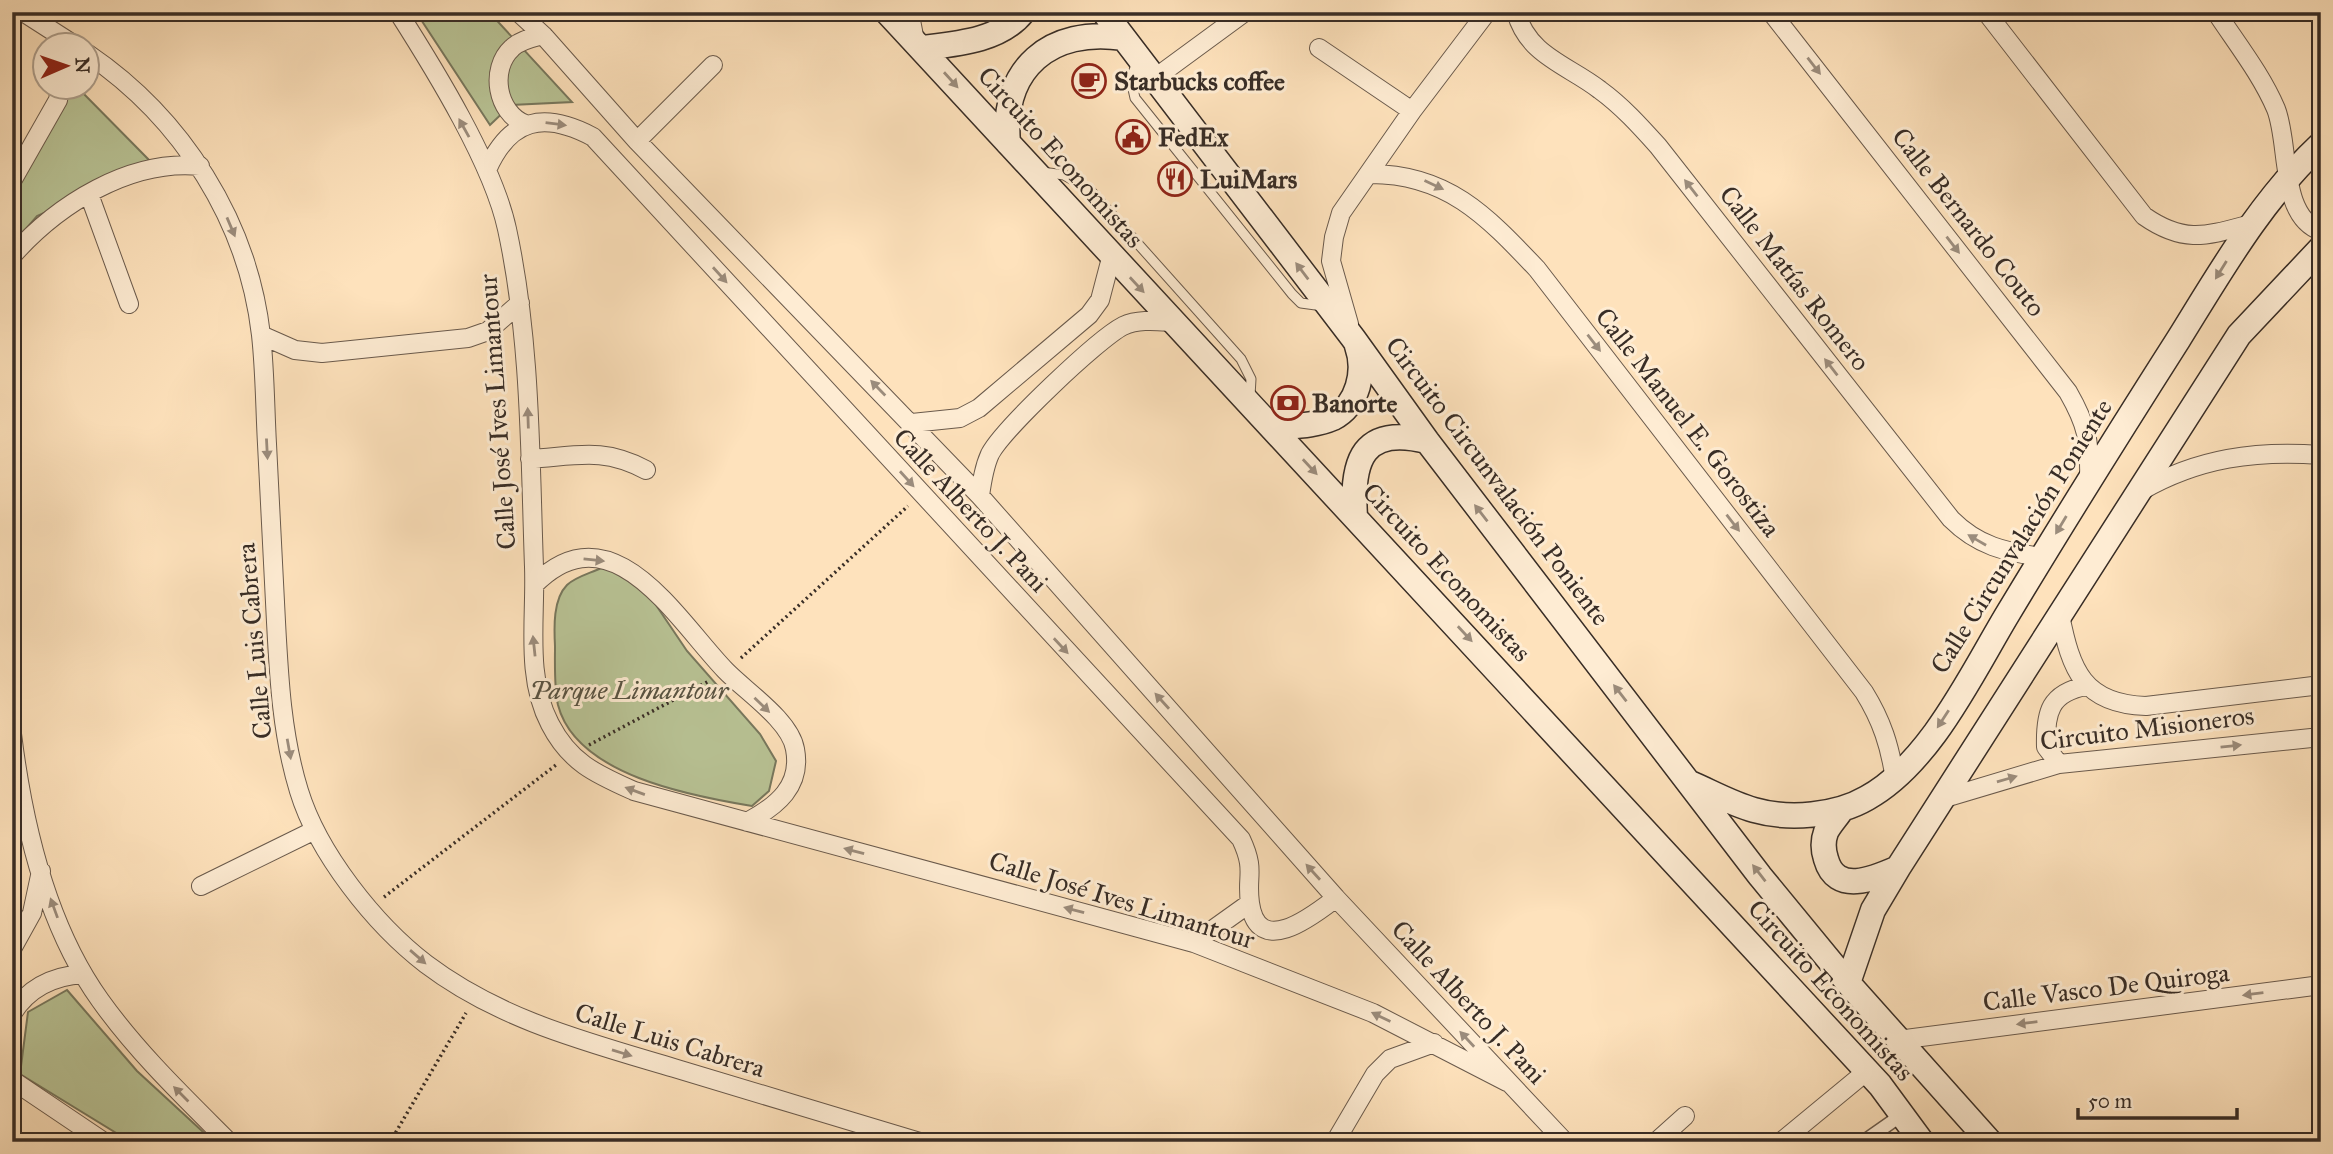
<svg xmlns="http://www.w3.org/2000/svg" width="2333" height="1154" font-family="'IM FELL Great Primer',serif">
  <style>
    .green { fill: #b9c496; stroke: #78785e; stroke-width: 2 }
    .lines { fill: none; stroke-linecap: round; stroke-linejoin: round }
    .service-casing { stroke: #6a5a4c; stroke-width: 11 }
    .pedestrian-casing { stroke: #6a5a4c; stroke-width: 15 }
    .minor-casing { stroke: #6a5a4c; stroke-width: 20 }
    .secondary-casing { stroke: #382d26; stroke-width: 27 }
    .path { stroke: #382d26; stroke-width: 3.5; stroke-dasharray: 2 3.5; stroke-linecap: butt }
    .service { stroke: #feecd3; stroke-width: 9 }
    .pedestrian { stroke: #feecd3; stroke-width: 12 }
    .minor { stroke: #feecd3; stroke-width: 18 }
    .secondary { stroke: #feecd3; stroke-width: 24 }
    .oneway { fill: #9b8c7c }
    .labels { text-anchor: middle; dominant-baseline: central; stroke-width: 6; stroke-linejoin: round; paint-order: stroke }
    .poi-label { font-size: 26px; font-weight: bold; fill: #382d26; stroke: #feecd3; text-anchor: start }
    .street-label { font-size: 26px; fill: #382d26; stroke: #feecd3 }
    .park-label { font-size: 26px; font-style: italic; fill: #585342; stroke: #feecd3 }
  </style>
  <rect width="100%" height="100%" fill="#fee2bc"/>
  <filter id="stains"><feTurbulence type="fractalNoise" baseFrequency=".00286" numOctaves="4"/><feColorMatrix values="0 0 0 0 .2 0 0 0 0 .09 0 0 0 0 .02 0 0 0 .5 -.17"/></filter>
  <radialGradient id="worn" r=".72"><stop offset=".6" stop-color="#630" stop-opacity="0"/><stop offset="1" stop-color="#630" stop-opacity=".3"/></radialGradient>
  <path class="green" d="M416,12h73l83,90 -61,3 -21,20z
    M73,88h5l75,76 -116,52 -25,29v-79z
    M601,568l34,6 52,77 73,83 16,27 -7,30 -17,15c-61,-10 -176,-31 -194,-101 -4,-18 -3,-41 -3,-59 -1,-19 -2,-47 12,-61 8,-8 24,-12 34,-17z
    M67,990l70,81 77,71h-83l-111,-68 8,-62z"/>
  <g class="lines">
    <g class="service-casing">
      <path id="service" d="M914,12l5,26
        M1137,61l-6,19 4,18 157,196 9,9 22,3
        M1042,172l22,3 25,14 152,170 10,20 -1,17"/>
    </g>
    <g class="pedestrian-casing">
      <path id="pedestrian" d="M1863,1142l40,-28"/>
    </g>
    <g class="minor-casing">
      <path id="minor" d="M23,12l53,34
        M398,12c37,58 95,152 109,217 24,111 23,226 27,338 2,51 -9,110 16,157 20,39 46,50 84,67l560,152 179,70 134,69
        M518,12l25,23 94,106 343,355 356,402 229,244
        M1516,12c12,44 52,53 84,78 22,16 40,36 58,56l293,373c27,27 54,33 91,38
        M1771,12l297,380c19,33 22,49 21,87
        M1986,12l158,204c40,28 62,20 107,8
        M2216,12c21,32 45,62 60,97 14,35 3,108 45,122
        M1319,48l93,63
        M88,54c94,64 160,167 173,281 4,36 4,73 6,109 3,59 6,119 9,178 3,57 6,114 23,169 19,62 75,133 127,173 74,56 161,78 248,104 82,25 164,49 246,74
        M1155,78l90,-66
        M525,124c-28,-11 -36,-55 -13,-76 8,-8 20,-10 31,-13
        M637,141l76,-76
        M487,170c23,-52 57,-59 106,-33l648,702c15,32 5,36 9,64 8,57 65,11 86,-5
        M1368,174c78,-1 118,41 169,95l327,423c18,29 26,54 31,88
        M12,181l46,-81 2,-12
        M89,194l40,110
        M12,256c46,-52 118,-97 188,-90
        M1349,324l-18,-63 3,-24 7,-24 71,-102 75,-99
        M261,335l34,15 27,3 146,-15 20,-7 32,-28
        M912,423l48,-5 19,-10 110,-93 11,-15 11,-42
        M530,459c47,-3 73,-12 116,11
        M2141,491c57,-33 115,-41 180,-36
        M980,496c2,-15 4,-29 10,-42 13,-25 108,-115 133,-128 15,-7 33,-5 49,-4
        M535,584c77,-77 141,35 190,86 20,21 65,50 70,79 7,37 -18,57 -48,73
        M2060,615c11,55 23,89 86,91l175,-21
        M12,734c11,89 35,192 88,266 37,52 84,97 129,142
        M2059,764l-13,-17c-1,-35 4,-54 40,-61
        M1942,799l117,-35 262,-27
        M201,886l114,-56
        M1194,943l56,-40
        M12,949l20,-36 9,-42
        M12,1014c16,-26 41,-38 71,-40
        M1898,1040l423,-55
        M12,1080l92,62
        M1335,1142l40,-68 15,-15 44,-16
        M1656,1142l29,-26
        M1781,1142l86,-71"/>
    </g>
    <g class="secondary-casing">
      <path id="secondary" d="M887,12l993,1073 42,57
        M1104,12l249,326 74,103 333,435 88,107 142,159
        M922,48c34,-4 78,-7 101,-36
        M1008,143c-7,-75 43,-116 115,-105
        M1273,428c19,-2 42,-2 60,-10 25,-13 33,-47 24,-72
        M1355,516c-4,-56 8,-91 72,-75
        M1690,783c21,9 42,21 64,27 35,10 82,6 113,-12 63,-35 104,-123 140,-183 56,-93 113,-184 171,-275 43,-69 83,-140 143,-196
        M1842,809c-5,8 -12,15 -16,23 -3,8 -3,18 0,27 10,36 47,20 72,9
        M1848,983l25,-73 25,-42 341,-533 82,-87"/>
    </g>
    <path class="path" d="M741,658l167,-152
      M589,745l120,-64
      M384,897l172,-132
      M390,1142l76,-129"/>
    <use href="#service" class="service"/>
    <use href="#pedestrian" class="pedestrian"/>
    <use href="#minor" class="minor"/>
    <use href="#secondary" class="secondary"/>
  </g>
  <defs><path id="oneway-solid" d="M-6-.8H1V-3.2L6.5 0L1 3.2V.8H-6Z" transform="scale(1.75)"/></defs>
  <g class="oneway">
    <use href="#oneway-solid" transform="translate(1814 66) rotate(52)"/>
    <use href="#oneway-solid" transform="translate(951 80) rotate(48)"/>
    <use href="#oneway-solid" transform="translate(556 124) rotate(7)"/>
    <use href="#oneway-solid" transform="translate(464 128) rotate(-119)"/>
    <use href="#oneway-solid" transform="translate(1434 185) rotate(25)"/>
    <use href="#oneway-solid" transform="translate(1691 188) rotate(-128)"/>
    <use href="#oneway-solid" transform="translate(231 227) rotate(67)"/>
    <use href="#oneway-solid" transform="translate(1953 245) rotate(52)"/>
    <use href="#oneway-solid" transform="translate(2221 270) rotate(122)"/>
    <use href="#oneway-solid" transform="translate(1302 271) rotate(-127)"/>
    <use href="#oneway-solid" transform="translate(720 275) rotate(48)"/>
    <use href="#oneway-solid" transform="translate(1137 285) rotate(47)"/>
    <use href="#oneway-solid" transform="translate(1594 343) rotate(52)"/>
    <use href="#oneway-solid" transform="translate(1831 367) rotate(-128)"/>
    <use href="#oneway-solid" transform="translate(878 388) rotate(-134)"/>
    <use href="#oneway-solid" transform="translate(528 418) rotate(-92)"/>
    <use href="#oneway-solid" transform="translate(267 449) rotate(87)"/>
    <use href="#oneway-solid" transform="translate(1310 467) rotate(47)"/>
    <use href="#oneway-solid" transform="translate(907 479) rotate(48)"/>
    <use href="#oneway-solid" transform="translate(1481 513) rotate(-128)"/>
    <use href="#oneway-solid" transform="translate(1733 523) rotate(52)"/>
    <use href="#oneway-solid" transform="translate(2061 525) rotate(121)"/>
    <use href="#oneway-solid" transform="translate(1977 540) rotate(-150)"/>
    <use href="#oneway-solid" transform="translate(594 560) rotate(6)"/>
    <use href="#oneway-solid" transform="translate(1465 634) rotate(47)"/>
    <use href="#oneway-solid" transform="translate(534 646) rotate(-96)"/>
    <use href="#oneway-solid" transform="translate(1061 646) rotate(47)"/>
    <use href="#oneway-solid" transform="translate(1620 693) rotate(-128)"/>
    <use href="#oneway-solid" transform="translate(1162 701) rotate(-132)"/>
    <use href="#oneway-solid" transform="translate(762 705) rotate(44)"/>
    <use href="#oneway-solid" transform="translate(1943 719) rotate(123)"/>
    <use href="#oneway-solid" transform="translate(2231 746) rotate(-6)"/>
    <use href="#oneway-solid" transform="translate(289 749) rotate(80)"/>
    <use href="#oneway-solid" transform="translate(2007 779) rotate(-16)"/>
    <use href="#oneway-solid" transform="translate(635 791) rotate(-160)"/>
    <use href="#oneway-solid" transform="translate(854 851) rotate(-165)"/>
    <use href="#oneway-solid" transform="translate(1313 872) rotate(-132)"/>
    <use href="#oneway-solid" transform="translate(1759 873) rotate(-128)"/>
    <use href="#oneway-solid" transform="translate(54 908) rotate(-110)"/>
    <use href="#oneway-solid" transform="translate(1074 910) rotate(-165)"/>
    <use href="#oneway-solid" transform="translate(418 957) rotate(41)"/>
    <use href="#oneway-solid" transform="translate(2253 994) rotate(173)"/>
    <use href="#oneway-solid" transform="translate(1381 1017) rotate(-154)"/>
    <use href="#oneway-solid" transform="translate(2027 1023) rotate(173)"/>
    <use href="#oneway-solid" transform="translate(1467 1039) rotate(-133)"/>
    <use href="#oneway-solid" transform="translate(622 1053) rotate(17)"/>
    <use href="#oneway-solid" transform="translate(181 1094) rotate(-135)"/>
  </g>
  <defs>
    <g id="cafe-ring" transform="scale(1.75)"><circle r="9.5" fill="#feecd3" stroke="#8f2418" stroke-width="1.5"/><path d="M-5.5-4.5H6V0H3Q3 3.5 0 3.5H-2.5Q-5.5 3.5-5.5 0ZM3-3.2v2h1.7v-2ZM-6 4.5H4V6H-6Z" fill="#8f2418"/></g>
    <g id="civic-ring" transform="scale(1.75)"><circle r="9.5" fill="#feecd3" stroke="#8f2418" stroke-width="1.5"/><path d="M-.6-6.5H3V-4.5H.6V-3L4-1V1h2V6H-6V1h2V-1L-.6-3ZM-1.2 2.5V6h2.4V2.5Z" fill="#8f2418"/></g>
    <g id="restaurant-ring" transform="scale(1.75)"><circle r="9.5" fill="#feecd3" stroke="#8f2418" stroke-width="1.5"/><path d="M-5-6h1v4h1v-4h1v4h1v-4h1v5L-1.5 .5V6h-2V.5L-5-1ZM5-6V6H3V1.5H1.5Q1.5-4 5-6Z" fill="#8f2418"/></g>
    <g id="bank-ring" transform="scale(1.75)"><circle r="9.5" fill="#feecd3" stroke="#8f2418" stroke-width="1.5"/><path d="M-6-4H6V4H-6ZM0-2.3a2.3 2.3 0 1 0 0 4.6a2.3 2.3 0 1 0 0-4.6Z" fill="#8f2418"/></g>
  </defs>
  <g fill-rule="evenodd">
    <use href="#cafe-ring" x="1089" y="81"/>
    <use href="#civic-ring" x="1133" y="137"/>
    <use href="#restaurant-ring" x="1175" y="179"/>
    <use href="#bank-ring" x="1288" y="403"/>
  </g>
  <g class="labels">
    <g class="poi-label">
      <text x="1114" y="81">Starbucks coffee</text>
      <text x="1158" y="137">FedEx</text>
      <text x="1200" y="179">LuiMars</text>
      <text x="1312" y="403">Banorte</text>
    </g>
    <g class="street-label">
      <text transform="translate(1061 157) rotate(48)">Circuito Economistas</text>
      <text transform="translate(1969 222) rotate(52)">Calle Bernardo Couto</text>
      <text transform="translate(1795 278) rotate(52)">Calle Matías Romero</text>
      <text transform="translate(497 412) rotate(-94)">Calle José Ives Limantour</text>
      <text transform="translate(1688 422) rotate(52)">Calle Manuel E. Gorostiza</text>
      <text transform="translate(1498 481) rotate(53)">Circuito Circunvalación Poniente</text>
      <text transform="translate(971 510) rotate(47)">Calle Alberto J. Pani</text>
      <text transform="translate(2021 536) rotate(-58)">Calle Circunvalación Poniente</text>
      <text transform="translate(1447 572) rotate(47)">Circuito Economistas</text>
      <text transform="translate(254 641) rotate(-95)">Calle Luis Cabrera</text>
      <text transform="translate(2147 728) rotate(-7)">Circuito Misioneros</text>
      <text transform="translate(1122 900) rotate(17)">Calle José Ives Limantour</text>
      <text transform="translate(2106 987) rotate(-7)">Calle Vasco De Quiroga</text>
      <text transform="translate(1831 990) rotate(48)">Circuito Economistas</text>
      <text transform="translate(1469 1002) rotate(47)">Calle Alberto J. Pani</text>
      <text transform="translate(670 1040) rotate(17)">Calle Luis Cabrera</text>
    </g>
    <g class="park-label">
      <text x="629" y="690">Parque Limantour</text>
    </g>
  </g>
  <rect width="2333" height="1154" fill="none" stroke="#fee2bc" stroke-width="42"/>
  <rect x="14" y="14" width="2305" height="1126" fill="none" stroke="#382d26" stroke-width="3.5"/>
  <rect x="21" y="21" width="2291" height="1112" fill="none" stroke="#382d26" stroke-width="2"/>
  <g transform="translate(66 66) rotate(88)"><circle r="33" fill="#feecd3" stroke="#afa08e" stroke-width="2"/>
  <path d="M0-5L12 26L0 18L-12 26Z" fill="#8f2418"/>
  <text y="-10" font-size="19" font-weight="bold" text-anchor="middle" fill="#382d26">N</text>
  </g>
  <path d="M2078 1108v10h159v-10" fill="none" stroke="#382d26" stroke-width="3.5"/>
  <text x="2088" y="1108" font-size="21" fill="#382d26" stroke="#feecd3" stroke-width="5" paint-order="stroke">50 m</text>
  <rect width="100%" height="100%" filter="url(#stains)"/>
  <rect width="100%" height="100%" fill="url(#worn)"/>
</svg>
